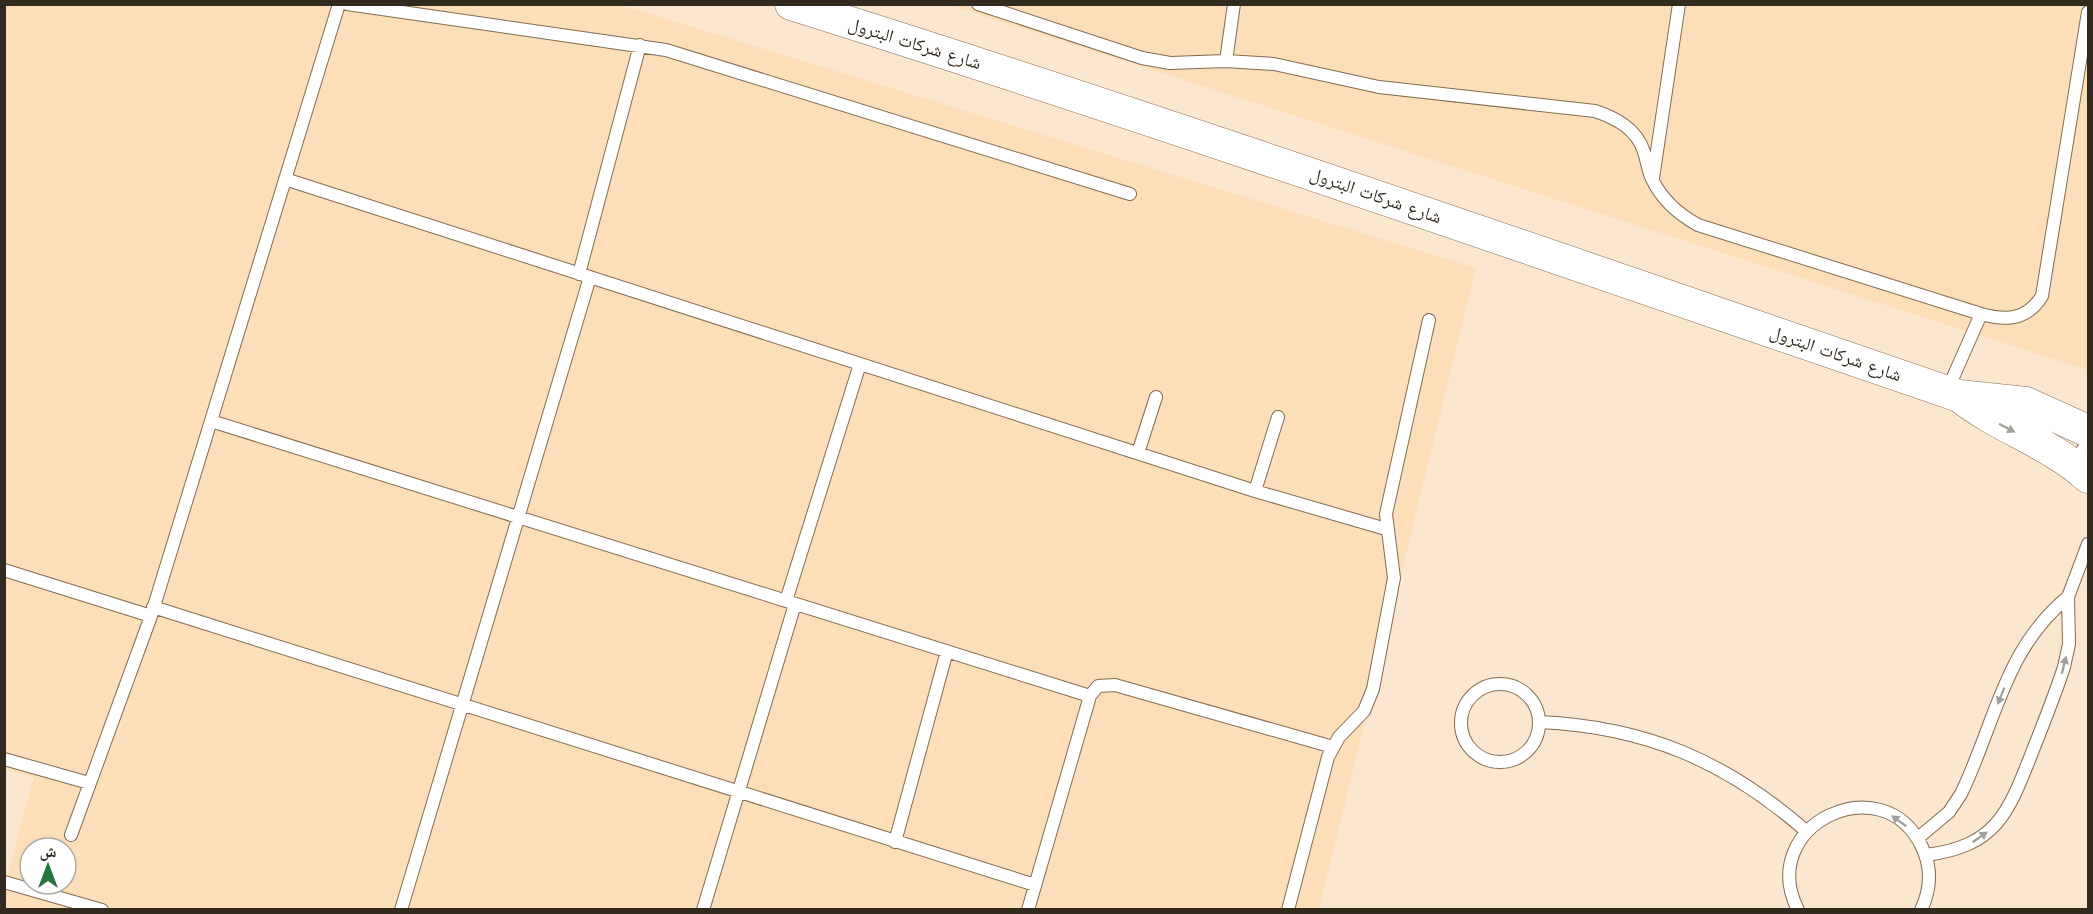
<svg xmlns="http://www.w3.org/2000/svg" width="2093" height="914" font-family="'Work Sans','Noto Naskh Arabic',sans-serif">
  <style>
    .built { fill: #fcdeb9; fill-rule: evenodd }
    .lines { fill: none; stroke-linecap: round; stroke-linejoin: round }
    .service-casing { stroke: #826b50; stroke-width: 14 }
    .tertiary-casing { stroke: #826b50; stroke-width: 33 }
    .service { stroke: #fff; stroke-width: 12 }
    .tertiary { stroke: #fff; stroke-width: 32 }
    .oneway { fill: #a39f9a }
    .labels { text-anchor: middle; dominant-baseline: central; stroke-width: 6; stroke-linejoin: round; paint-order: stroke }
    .street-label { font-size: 18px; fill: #332a1e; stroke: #fff }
  </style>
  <rect width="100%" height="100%" fill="#fbe7cf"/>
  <path class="built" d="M5,5h616l855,263 -157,641 -1314,1v-25l29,-108 -30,-8zM30,848h36v36h-36z
    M950,5h1138v365z"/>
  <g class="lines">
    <g class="service-casing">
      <path id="service" d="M347,4l319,46 464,144
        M978,4l164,54 28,5 56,-2 48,3 105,23 216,24c21,7 42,18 49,41 3,9 4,18 8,27 10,21 26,35 46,46l283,89c26,7 46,6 61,-18l46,-284
        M1226,61l8,-57
        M1653,178l26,-174
        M285,179l970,312 131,38
        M579,274l61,-229
        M1947,391l34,-77
        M211,421l879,275
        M1138,453l18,-56
        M2074,464l14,-23
        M1255,491l23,-74
        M4,570l147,46
        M786,601l74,-237
        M153,607l882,278
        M1461 723a39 39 0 1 1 78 0a39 39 0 1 1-78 0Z
        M1540,722c106,5 186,39 266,109
        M4,759l85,24
        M71,835l80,-219 188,-612
        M1918,838l31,-26 12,-18c34,-70 43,-145 107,-197
        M895,842l52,-191
        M1926,855c72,-9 83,-44 107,-105 11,-28 22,-55 31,-83l5,-23 -1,-47 20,-53
        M4,882l98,28
        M401,910l189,-633
        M703,910l92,-306
        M1028,910l62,-214 8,-10 17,-1 218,62
        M1288,910l40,-153 11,-20 25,-26 9,-22 21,-111 -8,-64 43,-194
        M1798,910c-43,-85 85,-146 124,-63 10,21 9,42 -1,63"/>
    </g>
    <g class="tertiary-casing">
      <path id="tertiary" d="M791,4c392,123 779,259 1168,392l67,7 62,28
        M1959,396c41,32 91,47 129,81"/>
    </g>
    <use href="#service" class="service"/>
    <use href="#tertiary" class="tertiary"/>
  </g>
  <defs><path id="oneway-solid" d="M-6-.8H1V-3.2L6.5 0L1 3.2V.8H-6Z" transform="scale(1.5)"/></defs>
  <g class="oneway">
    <use href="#oneway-solid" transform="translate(2007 428) rotate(28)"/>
    <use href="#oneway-solid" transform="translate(2064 665) rotate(-76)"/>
    <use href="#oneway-solid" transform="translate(2001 696) rotate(112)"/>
    <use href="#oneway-solid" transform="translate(1899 821) rotate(-144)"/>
    <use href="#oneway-solid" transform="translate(1980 837) rotate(-35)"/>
  </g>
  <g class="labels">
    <g class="street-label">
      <text transform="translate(915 43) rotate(17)">شارع شركات البترول</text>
      <text transform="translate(1376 195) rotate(19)">شارع شركات البترول</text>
      <text transform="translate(1836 353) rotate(19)">شارع شركات البترول</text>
    </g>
  </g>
  <rect width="2093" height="914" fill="none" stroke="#332a1e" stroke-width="12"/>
  <g transform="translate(48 866)"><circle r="28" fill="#ffffff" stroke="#adaaa5" stroke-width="1.5"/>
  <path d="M0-4.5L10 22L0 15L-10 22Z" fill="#28723f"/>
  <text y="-9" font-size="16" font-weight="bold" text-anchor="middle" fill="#332a1e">ش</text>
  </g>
</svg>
